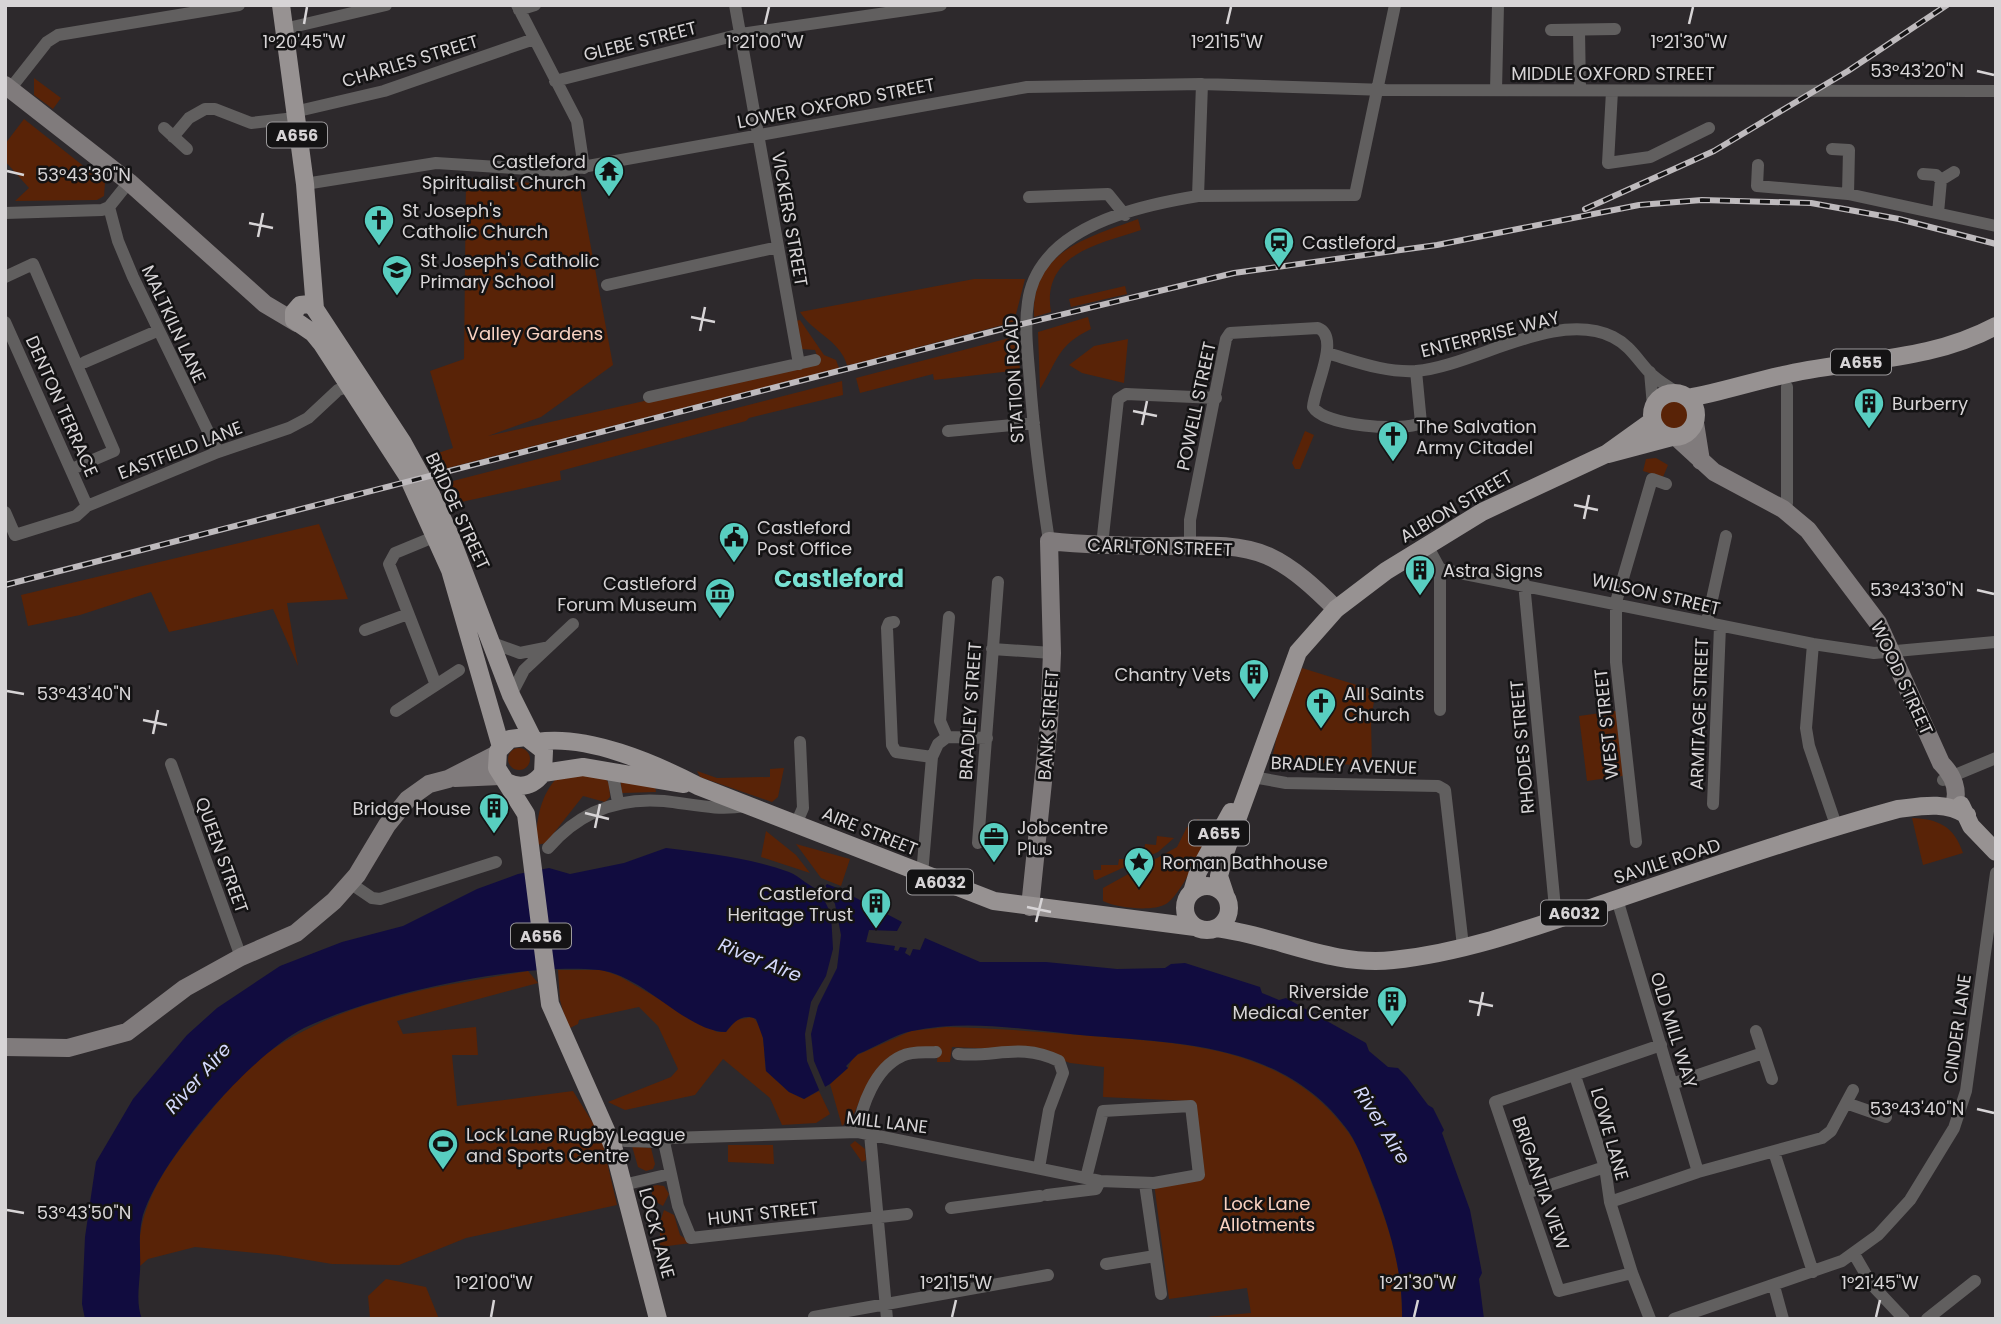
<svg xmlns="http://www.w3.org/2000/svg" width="2001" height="1324" font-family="Poppins,sans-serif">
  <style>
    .green { fill: #592307 }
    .water { fill: #110c3f }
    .pier { fill: #2d292c }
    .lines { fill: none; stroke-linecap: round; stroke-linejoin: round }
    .street { stroke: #615f5f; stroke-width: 12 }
    .secondary { stroke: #807b7c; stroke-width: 18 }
    .primary { stroke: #979292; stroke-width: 18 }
    .rail-casing { stroke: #bebabd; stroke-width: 6 }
    .rail { stroke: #141314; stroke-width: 3.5; stroke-dasharray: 10; stroke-linecap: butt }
    .ticks { fill: none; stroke: #d7d4d6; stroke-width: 2.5 }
    .labels { text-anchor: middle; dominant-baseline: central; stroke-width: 5; stroke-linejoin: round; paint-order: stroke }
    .shield { fill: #141314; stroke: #9c9a9c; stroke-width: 2 }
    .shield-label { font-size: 16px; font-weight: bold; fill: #d7d4d6 }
    .street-label { font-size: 18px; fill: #d7d4d6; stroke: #141314 }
    .poi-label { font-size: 18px; fill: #d7d4d6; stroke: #141314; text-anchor: start }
    .park-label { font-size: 18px; fill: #f9d2c2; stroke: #141314 }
    .water-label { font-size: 19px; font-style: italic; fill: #d3d8fb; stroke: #141314 }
    .district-label { font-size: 24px; font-weight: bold; fill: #77e0d2; stroke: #141314 }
    .ticks-label { font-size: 18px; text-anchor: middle; fill: #d7d4d6; stroke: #141314; stroke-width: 5; stroke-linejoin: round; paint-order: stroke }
  </style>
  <rect width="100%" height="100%" fill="#2d292c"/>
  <path class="green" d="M34,78l27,20 -8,11 -19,-14z
    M24,119l81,64 -1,13 -7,4 -82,1 14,-13 -24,-27v-17z
    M466,178l79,6 34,-1 34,182 -72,52 -53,19 331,-74 -4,-12 -13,-1 -7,-28 5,-1 24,35 12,5 3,8 -407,104 -6,-15 27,-9 -23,-77 34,-12z
    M1138,219l3,11c-42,14 -100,24 -90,82l-17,5c-3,-66 53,-79 104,-98z
    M974,279h51l-11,43 -160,42 -7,1c-8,-26 -34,-32 -47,-53z
    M1125,286l2,8 -56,13 -2,-8z
    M1088,317l3,12c-35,17 -33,32 -51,60l-2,-57z
    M1017,336l3,34 -86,10 -1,-6 -73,19 -4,-15z
    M1128,339l-4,44 -42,-10 -13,-8 25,-19z
    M842,381l1,14 -94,23 -3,3 -186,50 1,9 -113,25 1,-23z
    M1658 416a17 17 0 1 1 34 0a17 17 0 1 1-34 0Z
    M1305,431l9,4 -14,34h-5l-3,-6z
    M1656,458l12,7 -5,12 -20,-6 3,-12z
    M319,524l29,75 -61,4 11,63 -25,-57 -104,23 -18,-40 -71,23 -52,11 -7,-31z
    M1302,668l74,23 -5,27 1,48 -49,-3 -1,-4h-50l5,-24z
    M1622,710l7,65 -42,6 -8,-65z
    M508 759a11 11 0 1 1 22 0a11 11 0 1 1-22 0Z
    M784,768l-6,29 -6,5 -72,-25 -3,-6 20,7 53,-1v-8z
    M560,775h42l7,8 1,14 -5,5 -22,-6 -37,47 -9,2c-2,-24 4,-53 23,-70z
    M620,777l35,9 1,6 -34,1z
    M1912,818c26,1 42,8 51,35l-40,12z
    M1198,819l8,5c4,14 -26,73 -40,80 -14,8 -49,4 -63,-3v-13l74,-41 10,-20z
    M766,831l30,24 14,18 -49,-16z
    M1157,836l17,2 -16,14 -62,28 -2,-1 -1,-9h8v-5h17l1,-6h10l1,-7 14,1 1,-9 11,1z
    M796,844l54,15 -9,27 -20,-8z
    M558,970h44l17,6 98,56h9l10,-12 16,-3c15,11 11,37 14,54l23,21 15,7 15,-8 11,23 -14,9 -34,2 -12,-27 -47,-39 -28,36 -70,15 -17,-8 63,-25 7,-8 -20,-43 -19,-19 -60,13 -1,4 -10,5 -8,-29z
    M528,971l10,12 -141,38 6,13 73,-7 2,28h-26l5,51 116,-15 28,45 16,69 -151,33 -67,27 -67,-1 -54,-9 -83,-8 -47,12 -8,7c-9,-77 56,-133 98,-189 81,-75 186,-88 290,-106z
    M946,1027c53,1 106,6 159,10 92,7 184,14 243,95 12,16 19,39 26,58 17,42 29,83 28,129h-218l67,-6 -4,-25 -78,11 -15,-116 45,-8 -9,-74 -87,-4 1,-30 -34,-4 -31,-12 -87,-4 -2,15h-13l1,-14 -28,2 -46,41 -11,25 -11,10 -12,-42 18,-16 5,-11 58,-26z
    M855,1141l10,8 1,11 -4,2 -12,-17z
    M728,1145h45l1,19 -46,-2z
    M632,1146l19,2 4,16 -2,5 -7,2 -8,-4z
    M657,1185l7,1 5,8 -6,12 -12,-7 2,-13z
    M664,1210l10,5 6,20 11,8 -31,4v-25z
    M386,1279l40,8 13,32h-69l-2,-23z"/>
  <path class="water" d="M666,848c41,5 84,10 123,24 12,5 20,15 32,19l6,-7 10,4 65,34 -5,9 -28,-1 -3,12 29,4 -1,4 4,1 2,-4 7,1 -2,5 5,3 3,-7 7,1 5,-12 55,24h66l71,7 48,-1 6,-4 14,-1 75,24 2,6 17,7 7,-2 80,45 3,8 19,16 10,1 9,9 21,28 5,3 11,22 -2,3 28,77 12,63 -3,6 5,40h-82c1,-46 -11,-86 -27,-129 -8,-19 -15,-41 -26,-58 -61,-86 -162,-89 -258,-96 -58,-5 -121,-18 -179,-5 -19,4 -36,16 -54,23l-12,12 2,2 -18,16 -26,15 -15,-7 -23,-21 -3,-33 -7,-19c-14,-6 -22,3 -30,13 -40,0 -82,-57 -127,-62 -79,-8 -224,24 -295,58 -52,26 -147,134 -162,191 -4,18 -1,34 -2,52 -1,16 -4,33 2,48h-57l-3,-15 3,-67 11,-75 37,-63 54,-64 30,-27 63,-42 62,-24 61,-16 74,-37 41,-15 31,-6 21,6 54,-11z"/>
  <path class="pier" d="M824,883l11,21 6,31 -4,33 -19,38 -7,28 3,27 12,28 -6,3 -13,-31 -2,-27 6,-32 15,-26 7,-27 -2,-35 -13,-27z"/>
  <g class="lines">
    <path class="street" d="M517,5l60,116 7,47
      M735,5l64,359
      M519,10l16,-5
      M284,29l102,-24
      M1551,30l64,-1
      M1579,30l1,60
      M555,81l186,-47 200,-29
      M10,89l37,-47 11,-7 181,-30
      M1496,90l2,-85
      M1612,91l-4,72 42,-6 59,-29
      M294,112l90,-21 150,-52
      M164,128l23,21
      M173,137l16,-19 16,-9h10l36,14 44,-5
      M1832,149l17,1
      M1758,165l-1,21 91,8 148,32
      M1923,174l13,1 5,5
      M305,184l131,-21 124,8 467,-84 175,-3 184,6 610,1
      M1848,194l1,-44
      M1198,196l4,-112
      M1029,197l79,-3 17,21
      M109,207l9,34 15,36 85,175
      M5,213l97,-3 7,-3 20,-25
      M1938,213l3,-33 13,-8
      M5,277l28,-13 81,187 -42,18
      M607,285l171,-38
      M5,322l82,184
      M1327,353c28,8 58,20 89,18 58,-5 140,-62 197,-34 18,9 25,24 38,37 8,7 17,13 26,18
      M85,362l72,-31
      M1650,372l3,34
      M649,397l166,-37
      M948,431l86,-8
      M1783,509l4,-6v-116
      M5,512l10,23 61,-19 11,-10 131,-54 71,-24 19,-10 30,-28 18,-6
      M1049,541c-8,-53 -15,-105 -19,-159 -2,-26 -6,-54 -2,-80 2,-16 9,-31 19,-43 33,-40 102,-55 151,-63l157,-1 40,-190
      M1102,545l16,-146 8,-5 90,4
      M1427,545l13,24 373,75 61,9 121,-11
      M1190,546v-26l36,-181 4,-6 88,-5c23,9 -4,60 -5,79 11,19 89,25 108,16l-5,-52
      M1524,583l31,325
      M894,622l-5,1 -2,5 5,117 4,7 36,5
      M1707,622l19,-86
      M365,630l43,-16
      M492,643l28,10 25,-5
      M1813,644l-7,84 3,18 28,82
      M992,649l60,4
      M436,685l-47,-121 6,-11 46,-19
      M511,695l13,-25 49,-46
      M1440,710v-141
      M396,711l63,-41
      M947,737l40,1
      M171,764l70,193
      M612,771l6,31
      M1253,777l33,6 152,3 7,4 18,156
      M1943,780l53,-22
      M1713,804l7,-178
      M796,824l7,-16 -3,-66
      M1636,842l-20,-180v-60l36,-123 14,5
      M978,843l20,-261
      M548,848c30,-35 69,-51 116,-47 28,3 52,10 81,5
      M922,875l10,-118 6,-13 9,-7 -7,-16 9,-104
      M350,883l22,15 8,1 116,-37
      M1617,899l81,273
      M1756,1031l16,48
      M958,1054c38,4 61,-12 101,7l4,12 -14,37 -10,58
      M1575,1076l30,91 5,35 88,-30 124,-34 9,-7 22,-41
      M1672,1084l91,-31
      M1846,1103l40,14
      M858,1132c3,-26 17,-64 44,-76 10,-5 23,-3 34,-4
      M870,1134l17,185
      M625,1141l39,1 6,-4 188,-6 242,49 54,2 45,-8 -8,-69 -88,5 -17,67
      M664,1142l14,64 13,32 216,-24
      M1774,1152l39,120
      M1145,1184l16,110
      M623,1185l47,-11
      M1526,1193l79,-26
      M1047,1195l49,-6 4,-8
      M1610,1202l22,71 18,46
      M951,1208l89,-12
      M1854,1254l18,31 32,34
      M1106,1264l49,-8
      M1632,1273l-73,18 -64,-189 166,-57
      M1774,1286l9,33
      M814,1317l234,-42
      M1674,1319l168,-58 36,-26 32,-35 44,-72 12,-37 30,-218
      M1927,1319l48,-38"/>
    <path class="secondary" d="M5,85l124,97 136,122 32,19
      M1695,423l6,38
      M1676,437l38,35 69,37 25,21 70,93 63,140c12,12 19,28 12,45
      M455,778l45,-2
      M1030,907l19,-183 3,-71 -3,-112c38,4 75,5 113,5 35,0 73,-4 106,10 26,12 48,33 68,53
      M5,1047l63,1 59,-16 58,-44 56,-31 55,-24 38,-32 23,-26 30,-50 21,-26 21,-15 19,-5 49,-25"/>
    <path class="primary" d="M281,5l24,179 10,125
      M1652 415a22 22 0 1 1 44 0a22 22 0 1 1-44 0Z
      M1688,398c34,-6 66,-17 100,-24 73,-16 140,-12 208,-48
      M1608,454l64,-17
      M537,742c49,-8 117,21 161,44l296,115 201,26
      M501,747l-51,-177 -43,-95 -85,-131 -9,-11 -19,-13v-8l6,-7 10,-1 5,5 88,134 27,49 19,41 62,162 22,44
      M543,773l40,-6 101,17
      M506,782c15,7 27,4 37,-9l1,-22 -18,-14 -16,2 -12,12 -1,17 29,46 24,190 63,142 45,173
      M1961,805l10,21 25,26
      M1185 908a22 22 0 1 1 44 0a22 22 0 1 1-44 0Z
      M1192,892l6,-20 33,-60
      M1225,894l-6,-18 6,-23 73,-201 38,-43 50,-38 96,-59 124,-58 46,-33
      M1216,928c59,7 116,39 177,32 76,-8 150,-36 221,-60 94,-32 189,-65 284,-91 24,-3 47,-8 69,6"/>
    <g class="rail-casing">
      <path id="rail" d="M1585,209l129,-58 134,-80 99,-66
        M5,585l1009,-259 220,-53 203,-28 202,-40 63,-5 109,3 88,16 97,25"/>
    </g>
    <use href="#rail" class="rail"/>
  </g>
  <path class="ticks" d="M304,24l3,-17M765,24l4,-17M1227,24l4,-17M1689,24l4,-17M1977,71l17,4M7,171l17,4M249,223l24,5M258,237l5,-24M691,317l24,5M700,331l5,-24M1133,411l24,5M1142,425l5,-24M1574,505l24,5M1584,519l5,-24M1977,590l17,4M7,691l17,3M143,720l24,5M153,734l5,-24M585,813l24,6M595,828l5,-24M1027,907l24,5M1036,922l6,-24M1469,1001l24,5M1478,1016l5,-24M1977,1109l17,4M7,1210l17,3M491,1317l3,-17M952,1317l4,-17M1414,1317l4,-17M1876,1317l4,-17"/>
  <defs>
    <g id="temple-pin" transform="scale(1.575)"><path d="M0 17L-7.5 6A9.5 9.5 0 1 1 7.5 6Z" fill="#58cec0" stroke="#141314"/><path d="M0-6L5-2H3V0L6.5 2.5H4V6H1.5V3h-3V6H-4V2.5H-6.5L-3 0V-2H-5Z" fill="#111"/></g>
    <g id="church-pin" transform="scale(1.575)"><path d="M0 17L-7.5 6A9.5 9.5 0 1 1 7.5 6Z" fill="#58cec0" stroke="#141314"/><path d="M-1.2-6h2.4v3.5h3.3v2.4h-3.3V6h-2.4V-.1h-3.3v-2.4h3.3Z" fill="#111"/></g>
    <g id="station-pin" transform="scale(1.575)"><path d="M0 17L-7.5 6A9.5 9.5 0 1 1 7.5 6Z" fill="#58cec0" stroke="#141314"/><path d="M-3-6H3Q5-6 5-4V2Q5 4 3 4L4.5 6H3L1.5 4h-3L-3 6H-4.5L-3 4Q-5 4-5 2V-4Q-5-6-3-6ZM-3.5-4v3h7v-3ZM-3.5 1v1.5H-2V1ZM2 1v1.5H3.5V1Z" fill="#111"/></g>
    <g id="school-pin" transform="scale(1.575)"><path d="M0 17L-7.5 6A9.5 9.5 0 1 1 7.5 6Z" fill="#58cec0" stroke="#141314"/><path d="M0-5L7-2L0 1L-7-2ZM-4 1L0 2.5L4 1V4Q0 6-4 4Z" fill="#111"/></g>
    <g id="building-pin" transform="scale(1.575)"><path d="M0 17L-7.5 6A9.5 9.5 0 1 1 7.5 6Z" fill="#58cec0" stroke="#141314"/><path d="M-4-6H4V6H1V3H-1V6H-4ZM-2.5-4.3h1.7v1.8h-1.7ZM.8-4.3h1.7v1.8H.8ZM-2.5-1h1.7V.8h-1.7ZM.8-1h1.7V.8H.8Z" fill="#111"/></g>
    <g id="civic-pin" transform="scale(1.575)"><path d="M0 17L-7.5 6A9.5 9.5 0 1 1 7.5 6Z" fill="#58cec0" stroke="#141314"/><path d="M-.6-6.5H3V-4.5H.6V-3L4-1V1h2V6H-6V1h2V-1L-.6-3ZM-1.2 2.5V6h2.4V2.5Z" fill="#111"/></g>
    <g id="museum-pin" transform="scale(1.575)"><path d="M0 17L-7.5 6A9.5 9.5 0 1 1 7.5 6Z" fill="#58cec0" stroke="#141314"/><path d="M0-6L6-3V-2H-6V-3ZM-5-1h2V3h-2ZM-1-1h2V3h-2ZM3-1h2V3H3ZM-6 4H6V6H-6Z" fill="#111"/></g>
    <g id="office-pin" transform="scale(1.575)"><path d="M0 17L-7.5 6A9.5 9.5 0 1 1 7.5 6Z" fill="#58cec0" stroke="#141314"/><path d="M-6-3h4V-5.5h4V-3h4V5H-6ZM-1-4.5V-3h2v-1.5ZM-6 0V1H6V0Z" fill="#111"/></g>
    <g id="sight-pin" transform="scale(1.575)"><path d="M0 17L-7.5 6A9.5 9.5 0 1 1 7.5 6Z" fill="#58cec0" stroke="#141314"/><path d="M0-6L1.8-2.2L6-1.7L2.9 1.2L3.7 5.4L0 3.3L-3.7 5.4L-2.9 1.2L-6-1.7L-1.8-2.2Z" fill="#111"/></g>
    <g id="stadium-pin" transform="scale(1.575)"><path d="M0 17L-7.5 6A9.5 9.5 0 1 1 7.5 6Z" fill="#58cec0" stroke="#141314"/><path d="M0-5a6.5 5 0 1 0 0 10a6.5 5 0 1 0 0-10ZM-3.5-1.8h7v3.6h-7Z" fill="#111"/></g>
  </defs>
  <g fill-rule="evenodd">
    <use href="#temple-pin" x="609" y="171"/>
    <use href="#church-pin" x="379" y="220"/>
    <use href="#station-pin" x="1279" y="242"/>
    <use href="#school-pin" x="397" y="270"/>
    <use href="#building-pin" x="1869" y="403"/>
    <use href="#church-pin" x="1393" y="436"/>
    <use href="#civic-pin" x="734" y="537"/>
    <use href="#building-pin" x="1420" y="570"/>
    <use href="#museum-pin" x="720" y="593"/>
    <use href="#building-pin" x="1254" y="674"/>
    <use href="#church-pin" x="1321" y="703"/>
    <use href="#building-pin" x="494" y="808"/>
    <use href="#office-pin" x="994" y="837"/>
    <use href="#sight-pin" x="1139" y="862"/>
    <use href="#building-pin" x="876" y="903"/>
    <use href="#building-pin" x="1392" y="1001"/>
    <use href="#stadium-pin" x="443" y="1144"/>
  </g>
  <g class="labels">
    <g class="shield">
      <rect x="267" y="122.5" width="60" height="25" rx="5"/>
      <rect x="1831" y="349.5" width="60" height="25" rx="5"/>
      <rect x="1189" y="820.5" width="60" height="25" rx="5"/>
      <rect x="907" y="869.5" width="66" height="25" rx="5"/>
      <rect x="1541" y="900.5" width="66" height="25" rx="5"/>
      <rect x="511" y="923.5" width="60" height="25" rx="5"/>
    </g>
    <g class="shield-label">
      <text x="297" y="135">A656</text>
      <text x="1861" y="362">A655</text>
      <text x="1219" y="833">A655</text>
      <text x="940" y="882">A6032</text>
      <text x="1574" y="913">A6032</text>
      <text x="541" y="936">A656</text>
    </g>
    <g class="street-label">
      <text transform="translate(640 41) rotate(-14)">GLEBE STREET</text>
      <text transform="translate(410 61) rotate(-17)">CHARLES STREET</text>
      <text x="1613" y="73">MIDDLE OXFORD STREET</text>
      <text transform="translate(836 103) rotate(-11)">LOWER OXFORD STREET</text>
      <text transform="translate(790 219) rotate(80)">VICKERS STREET</text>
      <text transform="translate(174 324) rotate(65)">MALTKILN LANE</text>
      <text transform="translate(1490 334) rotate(-14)">ENTERPRISE WAY</text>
      <text transform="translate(1014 379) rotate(-93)">STATION ROAD</text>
      <text transform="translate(62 406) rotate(66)">DENTON TERRACE</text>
      <text transform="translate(1196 406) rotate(-78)">POWELL STREET</text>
      <text transform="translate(180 450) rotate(-21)">EASTFIELD LANE</text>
      <text transform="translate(1456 506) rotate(-30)">ALBION STREET</text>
      <text transform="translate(458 511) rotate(65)">BRIDGE STREET</text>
      <text transform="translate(1160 547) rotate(2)">CARLTON STREET</text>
      <text transform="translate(1656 594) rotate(13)">WILSON STREET</text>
      <text transform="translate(1902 678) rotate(65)">WOOD STREET</text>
      <text transform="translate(970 711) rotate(-86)">BRADLEY STREET</text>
      <text transform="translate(1699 714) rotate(-88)">ARMITAGE STREET</text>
      <text transform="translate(1606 724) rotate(-96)">WEST STREET</text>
      <text transform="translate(1048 725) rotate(-86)">BANK STREET</text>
      <text transform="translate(1522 747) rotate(-95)">RHODES STREET</text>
      <text transform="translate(1344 765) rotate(2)">BRADLEY AVENUE</text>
      <text transform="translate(870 831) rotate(22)">AIRE STREET</text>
      <text transform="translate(222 855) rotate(70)">QUEEN STREET</text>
      <text transform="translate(1667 861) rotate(-18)">SAVILE ROAD</text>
      <text transform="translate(1957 1029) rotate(-82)">CINDER LANE</text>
      <text transform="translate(1674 1030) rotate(73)">OLD MILL WAY</text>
      <text transform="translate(887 1122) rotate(7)">MILL LANE</text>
      <text transform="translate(1610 1134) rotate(74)">LOWE LANE</text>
      <text transform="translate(1541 1183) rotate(71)">BRIGANTIA VIEW</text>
      <text transform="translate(763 1213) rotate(-6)">HUNT STREET</text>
      <text transform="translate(657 1233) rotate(75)">LOCK LANE</text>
    </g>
    <g class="poi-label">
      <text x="586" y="161" text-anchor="end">Castleford<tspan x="586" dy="21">Spiritualist Church</tspan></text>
      <text x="402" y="210">St Joseph's<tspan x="402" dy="21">Catholic Church</tspan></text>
      <text x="1302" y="242">Castleford</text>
      <text x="420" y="260">St Joseph's Catholic<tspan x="420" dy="21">Primary School</tspan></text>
      <text x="1892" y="403">Burberry</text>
      <text x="1416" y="426">The Salvation<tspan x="1416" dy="21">Army Citadel</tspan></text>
      <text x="757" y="527">Castleford<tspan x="757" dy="21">Post Office</tspan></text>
      <text x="1443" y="570">Astra Signs</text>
      <text x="697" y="583" text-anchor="end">Castleford<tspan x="697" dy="21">Forum Museum</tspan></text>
      <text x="1231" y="674" text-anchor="end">Chantry Vets</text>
      <text x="1344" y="693">All Saints<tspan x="1344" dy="21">Church</tspan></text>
      <text x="471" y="808" text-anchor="end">Bridge House</text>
      <text x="1017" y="827">Jobcentre<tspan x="1017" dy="21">Plus</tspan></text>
      <text x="1162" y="862">Roman Bathhouse</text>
      <text x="853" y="893" text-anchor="end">Castleford<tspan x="853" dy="21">Heritage Trust</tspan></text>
      <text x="1369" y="991" text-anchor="end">Riverside<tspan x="1369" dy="21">Medical Center</tspan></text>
      <text x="466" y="1134">Lock Lane Rugby League<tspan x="466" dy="21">and Sports Centre</tspan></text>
    </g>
    <g class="park-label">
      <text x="535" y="333">Valley Gardens</text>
      <text x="1267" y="1203">Lock Lane<tspan x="1267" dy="21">Allotments</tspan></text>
    </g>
    <g class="water-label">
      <text transform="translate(760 960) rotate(22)">River Aire</text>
      <text transform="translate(198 1078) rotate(-48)">River Aire</text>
      <text transform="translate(1382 1125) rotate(58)">River Aire</text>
    </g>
    <g class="district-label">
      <text x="839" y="578">Castleford</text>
    </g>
  </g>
  <g class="ticks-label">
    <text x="304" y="48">1°20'45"W</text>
    <text x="765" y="48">1°21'00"W</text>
    <text x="1227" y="48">1°21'15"W</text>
    <text x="1689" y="48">1°21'30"W</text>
    <text x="1917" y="77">53°43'20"N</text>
    <text x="84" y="181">53°43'30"N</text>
    <text x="1917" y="596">53°43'30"N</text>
    <text x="84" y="700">53°43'40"N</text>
    <text x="1917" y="1115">53°43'40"N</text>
    <text x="84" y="1219">53°43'50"N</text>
    <text x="494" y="1289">1°21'00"W</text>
    <text x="956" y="1289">1°21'15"W</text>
    <text x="1418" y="1289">1°21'30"W</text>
    <text x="1880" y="1289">1°21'45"W</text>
  </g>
  <rect width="2001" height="1324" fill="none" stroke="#d7d4d6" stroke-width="14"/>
</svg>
